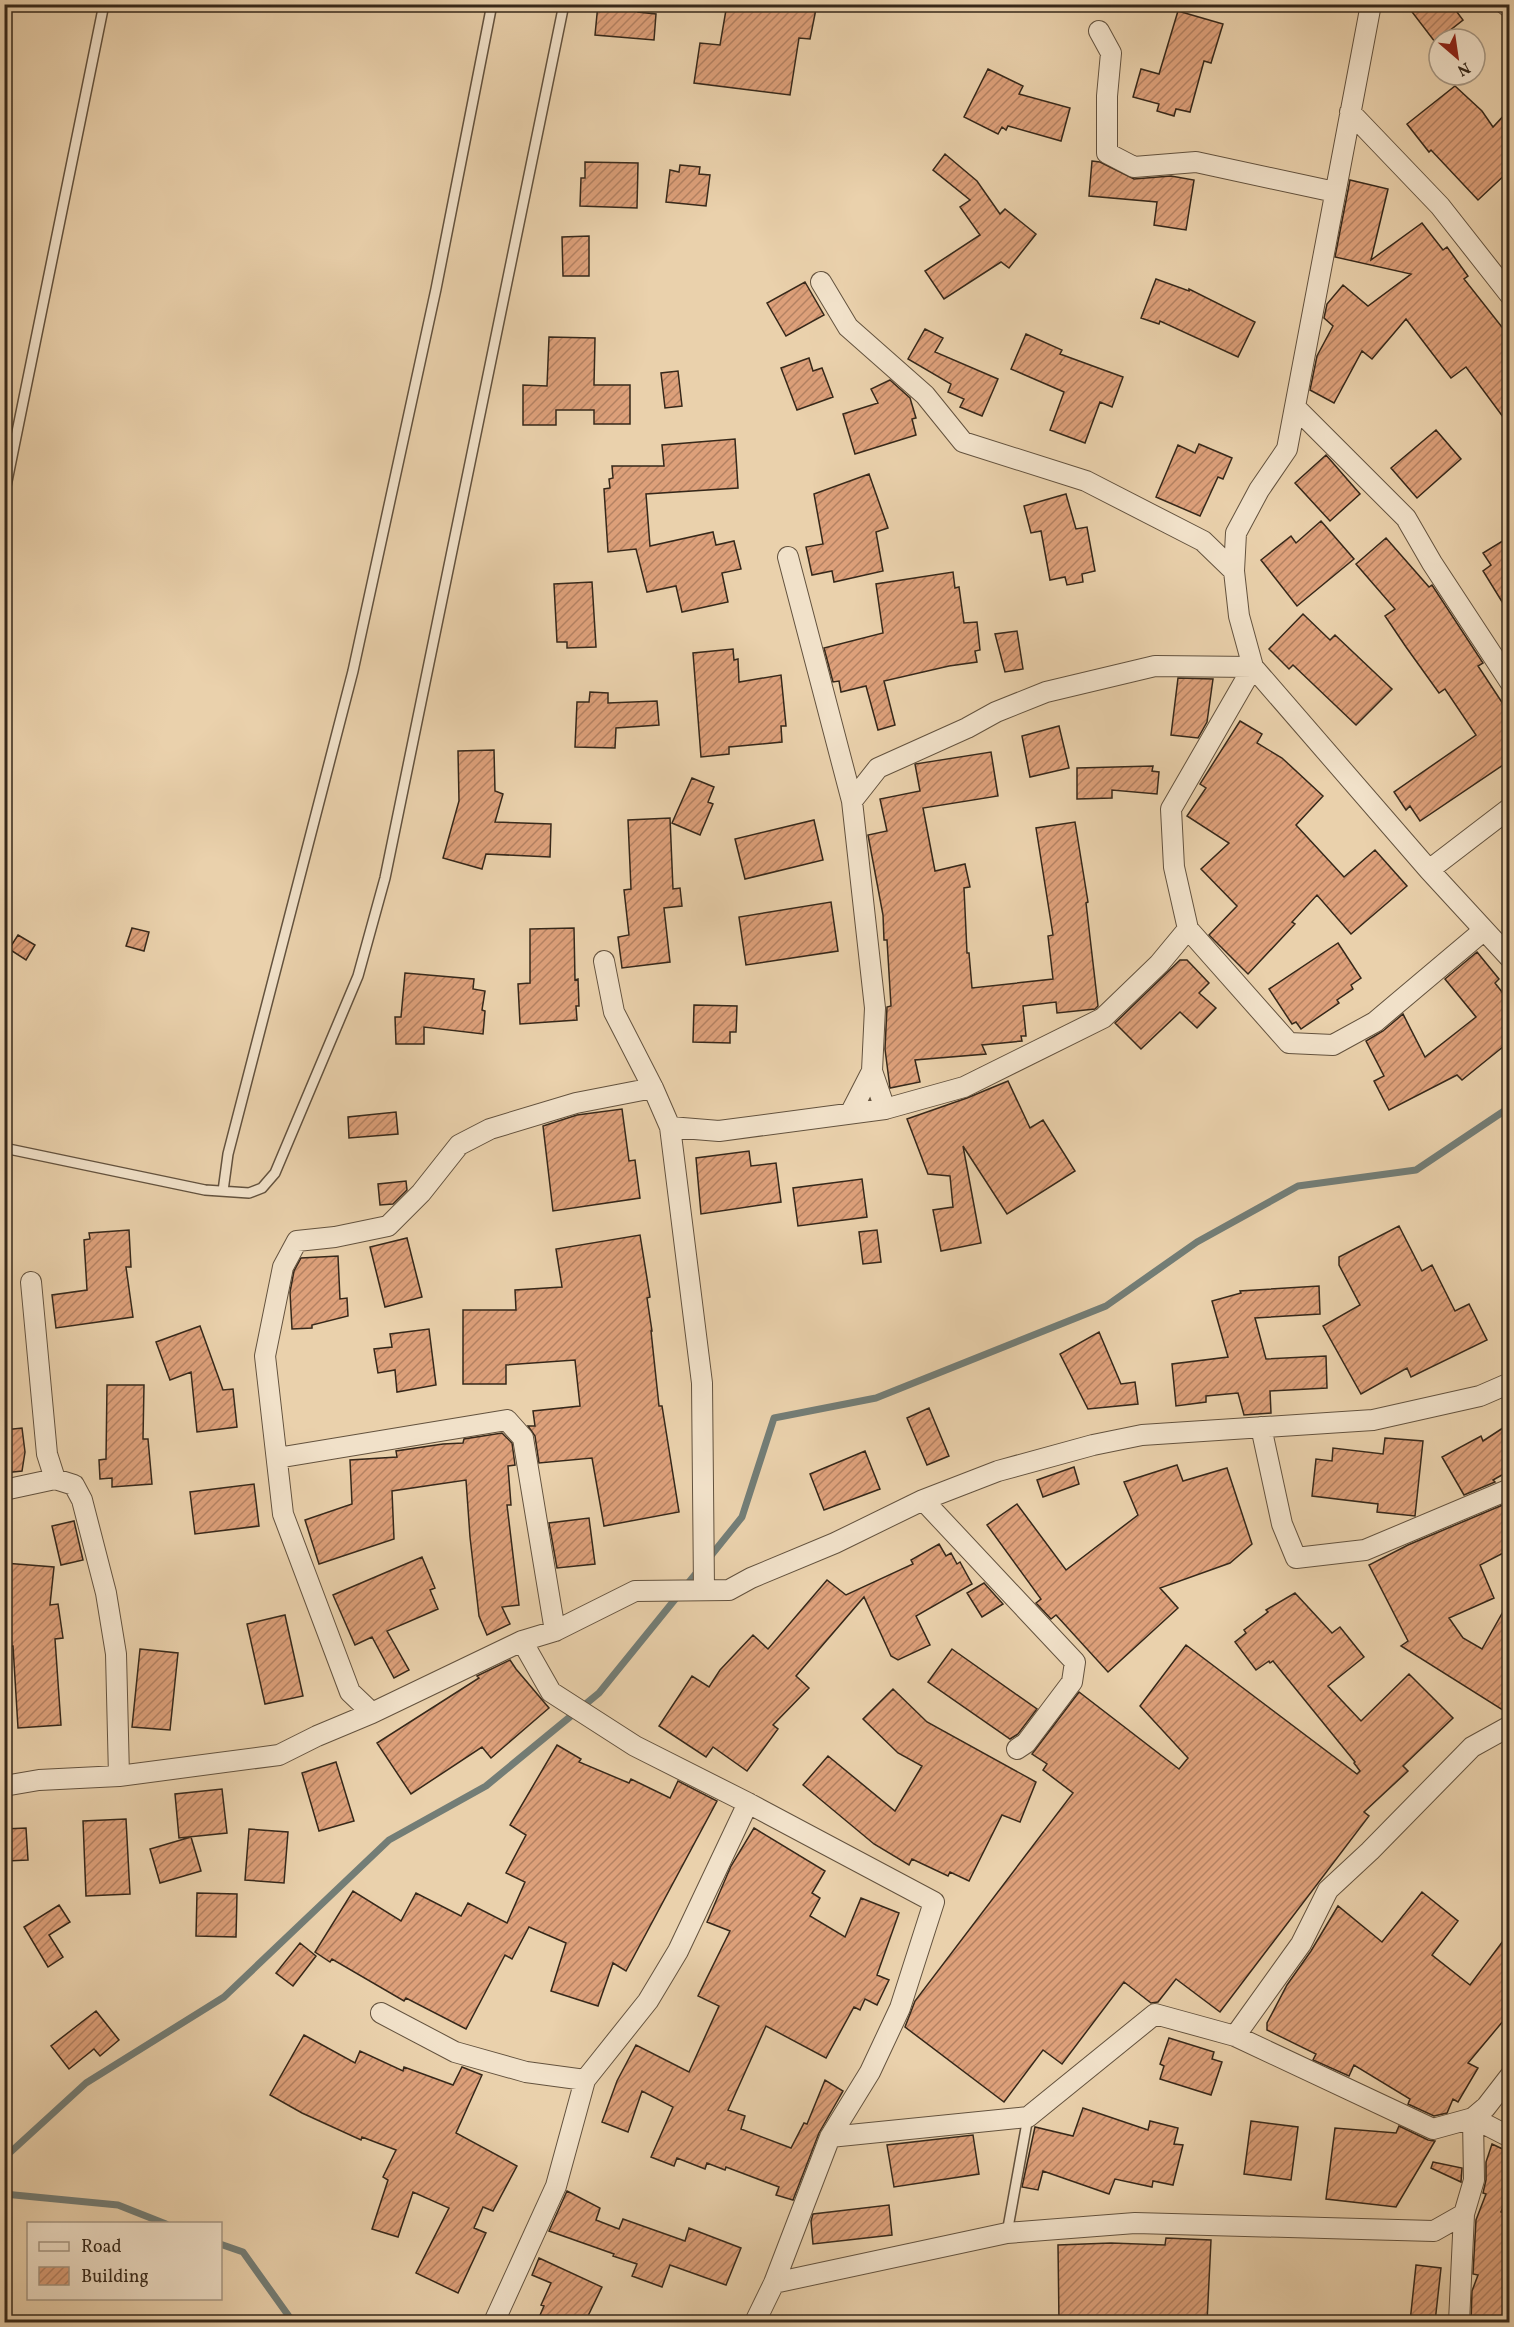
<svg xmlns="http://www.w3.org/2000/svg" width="1514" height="2327" font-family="Vollkorn,serif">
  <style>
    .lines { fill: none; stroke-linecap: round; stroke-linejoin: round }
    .stream { stroke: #737d76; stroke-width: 7 }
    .building { fill: url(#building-hatch); stroke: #36281a; stroke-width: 1.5 }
    .lane-casing { stroke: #63523e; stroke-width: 12 }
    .street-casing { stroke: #63523e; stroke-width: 22 }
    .lane { stroke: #f1e1c9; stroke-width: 9 }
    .street { stroke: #f1e1c9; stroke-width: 20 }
  </style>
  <defs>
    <pattern id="building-hatch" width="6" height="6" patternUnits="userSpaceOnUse" patternTransform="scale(1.5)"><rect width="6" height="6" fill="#dda07a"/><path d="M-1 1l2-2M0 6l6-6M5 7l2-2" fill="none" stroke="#b48263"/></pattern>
  </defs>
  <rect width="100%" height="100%" fill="#ead1ac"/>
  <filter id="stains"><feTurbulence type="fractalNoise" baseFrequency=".00333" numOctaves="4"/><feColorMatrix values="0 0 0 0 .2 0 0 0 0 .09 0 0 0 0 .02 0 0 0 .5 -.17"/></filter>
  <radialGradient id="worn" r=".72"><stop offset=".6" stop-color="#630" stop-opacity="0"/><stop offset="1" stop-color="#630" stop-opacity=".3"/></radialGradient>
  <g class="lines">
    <path class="stream" d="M709,1558l33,-41 32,-99 102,-20 230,-92 91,-64 101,-56 118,-16 94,-63
      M4,2158l82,-75 138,-86 165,-157 97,-54 113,-93 99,-122
      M4,2194l114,11 48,19
      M220,2244l23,8 50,70"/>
  </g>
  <path class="building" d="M598,4h42l-2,8 18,2 -2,26 -59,-5z
    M727,4h90l-7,35 -11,-1 -9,57 -96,-12 6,-40 20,2z
    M1406,4h45l12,16 -28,22z
    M1178,11l45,13 -12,39 -7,-2 -14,51 -14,-3 -2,7 -17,-5 2,-7 -26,-7 8,-28 18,5z
    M988,69l35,17 -4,8 51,14 -9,33 -53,-15 -2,4 -4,-3 -4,7 -34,-17z
    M1455,86l27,25 11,16 16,-17v61l-31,29 -47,-50 -2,2 -22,-28z
    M945,154l32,27 23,33 5,-5 31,25 -27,34 -8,-6 -57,37 -19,-28 55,-36 -20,-28 10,-7 -37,-30z
    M1092,161l8,1 34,17 37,-3 23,4 -8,50 -32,-5 3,-23 -68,-6z
    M585,162l53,1 -1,45 -57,-2 1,-28h4z
    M680,165l20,2 -1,7 11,1 -4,31 -40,-4 4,-32 9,2z
    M1350,180l38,9 -17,71 51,-37 21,27 4,-3 21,29 -4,3 45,57v89l-43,-58 -15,11 -45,-59 -34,40 -10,-8 -28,52 -24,-13 7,-34 16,-30 -9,-8 3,-14 16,-19 25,21 43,-32 -76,-17z
    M589,236v40h-26l-1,-39z
    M1156,279l33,12v-2l66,33 -17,35 -78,-36 -1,3 -18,-6z
    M805,282l19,33 -38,21 -19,-33z
    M925,329l18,9 -8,14 63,27 -16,37 -22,-9 4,-8 -16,-7 3,-8 -43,-25z
    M1026,334l36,16 -2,4 63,23 -11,30 -12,-5 -15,41 -35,-13 14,-38 -53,-23z
    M549,337l46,1 -1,47h36v39h-36v-14h-38v15h-33v-40l24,1z
    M809,358l4,13 9,-3 11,29 -36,13 -16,-42z
    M678,371l4,35 -17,2 -4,-35z
    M890,380l20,18 6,20 -4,1 4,16 -61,19 -12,-40 35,-11 -7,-14z
    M1436,430l25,29 -44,39 -26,-30z
    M735,439l3,49 -92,6 4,52 63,-14 3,13 18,-4 7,28 -19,4 6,29 -46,10 -6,-26 -29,6 -11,-43 -28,3 -4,-63 6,-1 -1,-9 4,-1 -1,-12h52l-2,-21z
    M1199,444l33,14 -9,21 -5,-2 -18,39 -44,-19 22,-52 17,8z
    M1326,455l34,39 -30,27 -35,-38z
    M869,474l19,54 -12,4 7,39 -49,11 -2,-11 -20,4 -6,-28 17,-3 -9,-50z
    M1066,494l10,35 11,-2 8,44 -13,3 1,8 -16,3 -2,-8 -15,3 -9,-49 -10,2 -7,-27z
    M1321,521l33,38 -57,47 -36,-46 30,-24 5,7z
    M1509,537v76l-26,-42 8,-6 -8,-12z
    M1386,538l43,49 3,-2 51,78 -5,3 31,47v48l-89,60 -10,-15 -4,4 -12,-18 82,-57 -31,-46 -6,4 -33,-46 -21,-31 10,-7 -39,-45z
    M953,572l2,16 4,-1 5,36 13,-1 3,28 -5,1 2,11 -28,4 -65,15 11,44 -17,5 -12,-44 -25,6 -2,-11 -6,1 -9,-34 59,-15 -7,-49z
    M592,582l4,65 -29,1v-6h-10l-3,-58z
    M1303,614l27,26 5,-5 57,54 -36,36 -63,-60 -4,4 -20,-20z
    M1017,631l6,38 -18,3 -10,-38z
    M733,649l1,11 4,-1 1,23 42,-7 5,51h-5l1,16 -53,5v7l-28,3 -8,-104z
    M1178,678l35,1 -6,43 -9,16 -27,-3z
    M590,692l18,1v10l49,-2 2,24 -43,3 -1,20 -40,-1 2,-45h12z
    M1240,721l22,13 -5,9 25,15 41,38 -27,29 48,52 31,-27 32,36 -56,48 -34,-39 -25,27 3,2 -47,50 -39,-39 28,-29 -36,-37 28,-26 -42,-27 19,-28 -6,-4z
    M1059,726l10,42 -39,9 -8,-41z
    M494,750l1,41 8,3 -8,28 56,2 -1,33 -64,-3 -4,15 -39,-11 16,-57 -1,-50z
    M991,752l7,44 -75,12 12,63 30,-7 5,23 -6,1 3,65h2l3,35 81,-9 -5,-43 5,-1 -17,-107 39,-6 13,80 -2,1 12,103 -3,3 -38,4 -1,-11 -33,4 3,30h-5l1,5 -40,4 4,9 -71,6 5,22 -30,6 -5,-39 2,-42 4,-1 -4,-66h-3l-1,-25 -15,-80 19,-4 -7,-32 40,-8 -5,-27z
    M1153,766l-1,5 7,1 -2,22 -45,-4v8l-35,1v-31z
    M692,778l22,9 -6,15 5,2 -13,31 -28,-12z
    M670,818l3,71 7,-1 2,18 -18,2 6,54 -48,6 -4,-31 11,-2 -5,-45 7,-1 -3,-69z
    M814,820l9,40 -78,19 -10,-40z
    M831,902l7,49 -92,14 -7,-48z
    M132,928l17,4 -5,19 -18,-5z
    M574,928l1,52 3,-1 1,27h-3l1,14 -57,4 -2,-40 12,-1v-54z
    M18,935l17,10 -9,15 -17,-11z
    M1338,943l23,35 -10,7 2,4 -16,11 2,3 -38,26 -5,-7 -4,2 -23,-35z
    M1477,952l22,27 -4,4 14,18v41l-47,38 -5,-5 -68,35 -15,-29 10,-5 -18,-35 17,-10 20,-17 22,43 51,-40 -31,-38z
    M1180,960h7l22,23 -10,10 17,15 -19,20 -17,-16 -39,37 -26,-26z
    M405,973l69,6 -1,10 12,2 -3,19 3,1 -2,23 -59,-7v17h-28l-1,-27h6z
    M694,1005l43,1 -1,26h-6v11l-37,-1z
    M1008,1081l22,47 13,-8 32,51 -68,43 -44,-68 18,97 -40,8 -8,-41 20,-3 -3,-31 -22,-2 -21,-55 60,-21z
    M622,1109l7,52 6,-1 5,38 -87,13 -10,-85 34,-11z
    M396,1112l2,22 -49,4 -1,-21z
    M749,1151l2,15 25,-3 5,39 -80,12 -5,-56z
    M862,1179l5,38 -69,9 -5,-38z
    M406,1181l1,9 -14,14 -13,1 -2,-21z
    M1399,1226l23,45 10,-6 23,46 14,-7 18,36 -76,37 -4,-9 -46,26 -38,-68 37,-21 -21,-40v-8z
    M129,1230l2,37h-5l7,50 -77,11 -4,-33 35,-5 -3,-50 6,-1 -1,-6z
    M877,1230l4,32 -18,2 -4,-32z
    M640,1235l10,62 -3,1 5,33h-1l8,75h3l17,106 -75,14 -12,-68 -53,5 -4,-27 -7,-10h7l-2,-15 47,-5 -5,-46 -69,5v19h-43v-74h53l-1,-20 47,-3 -6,-38z
    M407,1238l15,59 -37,10 -15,-60z
    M338,1256l2,43 7,-1 1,18 -36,9v3l-20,1 -2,-37 4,-21 7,-13z
    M1319,1286l1,28 -65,4 11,41 60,-3 1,32 -57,3 1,22 -27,2 -6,-22 -32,3v6l-30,4 -4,-42 56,-7 -16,-56 29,-8 -1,-2z
    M200,1326l23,64 10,-1 4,38 -40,5 -6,-60 -21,8 -14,-38z
    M429,1329l7,56 -39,7 -2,-22 -17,3 -4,-24 18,-2 -2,-13z
    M1099,1332l22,52 14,-2 3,22 -50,5 -28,-55z
    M107,1385h37l-1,54h5l4,45 -40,3v-9l-12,1 -1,-19 7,-1z
    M929,1408l20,48 -22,9 -20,-47z
    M1509,1424v47l-16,9 2,2 -31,13 -22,-38 39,-21 2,5z
    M22,1428l3,24 -3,19 -18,2v-43z
    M502,1433l10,10 3,22 -7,1 3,39h-4l12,100 -17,2 8,17 -23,11 -8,-19 -9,-79 -4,-57 -74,11 2,48 -75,25 -14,-44 47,-16 -2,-44 47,-3 -1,-6 47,-7 20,-1 1,-4z
    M1385,1438l38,3 -8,75 -38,-4 1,-8 -66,-8 4,-37 16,2 1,-13 50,6z
    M865,1451l15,38 -56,21 -14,-36z
    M1177,1465l6,16 44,-13 25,76 -22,19 -70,25 18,20 -70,64 -52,-57 -5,4 -15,-16 5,-4 -54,-74 30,-21 49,66 72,-55 -14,-33z
    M1074,1467l5,17 -36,13 -6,-17z
    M254,1484l5,42 -64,8 -5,-42z
    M1505,1504l4,9v37l-29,15 14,33 -45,20 14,20 19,11 27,-48v113l-108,-68 7,-5 -39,-76 39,-20z
    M589,1518l6,46 -38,4 -8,-45z
    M74,1521l9,39 -22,5 -9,-39z
    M939,1544l7,12 5,-3 6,11 3,-2 12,22 -56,32 14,29 -32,15 -7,-4 -27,-59 -68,79 13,12 -36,37 5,4 -31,42 -34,-24 -7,10 -47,-31 33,-50 17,11 11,-17 33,-35 15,14 59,-69 19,15 67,-31 -2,-4z
    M422,1557l13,31 -5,2 8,19 -51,22 22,39 -15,8 -22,-41 -17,8 -22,-50z
    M4,1563l50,4 -4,38 8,-1 5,34 -8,1 6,86 -43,3 -5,-82 -9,1z
    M984,1583l19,21 -21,13 -15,-24z
    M1295,1593l37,40 8,-6 24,30 -36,29 33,35 48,-47 44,44 -50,48 5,5 -44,41 5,4 -149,196 -44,-33 -18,23 -7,1 -27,-21 -62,82 -19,-14 -39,52 -99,-75 10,-26 158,-208 -30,-23 4,-6 -15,-10 47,-62 100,77 9,-11 -48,-52 46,-61 171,129 3,-3 -6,-8 1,-1 -82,-101 -3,2 -1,-2 -13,9 -21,-28 11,-9 -2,-3 24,-18 -2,-2z
    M285,1615l18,81 -38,8 -18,-80z
    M140,1649l38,4 -8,77 -38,-3z
    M952,1649l85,60 -19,25 -8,5 -82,-57z
    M510,1660l6,9 33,39 -58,50 -9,-11 -71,47 -34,-51 102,-65 -2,-2z
    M893,1689l34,33 109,60 -16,40 -18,-7 -33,66 -19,-9 -2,4 -36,-17 -3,6 -35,-21 -71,-59 25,-29 67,55 27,-45 -24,-13 -35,-34z
    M557,1745l24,14 -2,3 50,21 2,-4 39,19 8,-17 39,20 -91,170 -13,-8 -15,43 -47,-15 15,-48 -37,-16 -17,32 -7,-4 -39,74 -60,-31 -2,3 -72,-42 -2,3 -15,-10 38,-61 48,30 15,-28 45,23 7,-13 39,20 18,-41 -19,-9 20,-38 -16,-10z
    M336,1762l18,59 -35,10 -17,-58z
    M222,1789l5,44 -48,5 -4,-44z
    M126,1819l4,75 -44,2 -3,-75z
    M26,1828l2,32 -22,1 -2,-32z
    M754,1828l71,43 -13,22 8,5 -10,18 35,21 16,-39 38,15 -22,62 12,5 -12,25 -12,-6 -5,11 -6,-3 -28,51 -60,-32 -38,84 17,6 -4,13 50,19 13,-25 3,1 18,-44 18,11 -24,42 -26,67 -17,-5 3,-8 -53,-20 -1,3 -18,-7 -2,6 -28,-11 -3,8 -23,-9 22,-50 -31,-16 -14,41 -26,-10 15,-41 19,-36 53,27 30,-66 -21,-10 32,-65 -23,-9 24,-56z
    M249,1829l39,3 -4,51 -39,-3z
    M191,1837l10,34 -41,12 -10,-34z
    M1422,1892l36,29 -26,34 38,30 39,-52v81l-41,49 10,5 -20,34 -5,-3 -6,14 -13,3 -26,-12 2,-5 -56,-34 -5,11 -36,-16 3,-6 -49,-24v-7l20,-38 24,-34 27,-45 44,36z
    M197,1893l40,1 -1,43 -40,-1z
    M59,1905l11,17 -21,13 14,22 -15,10 -24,-40z
    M300,1943l16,13 -23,30 -17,-13z
    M96,2011l23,29 -19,16 -6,-7 -25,20 -18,-23z
    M304,2035l51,28 5,-12 43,20 1,-4 49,18 9,-18 20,8 -26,58 61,33 -24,45 -10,-4 -9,21 12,5 -28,60 -42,-20 33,-65 -36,-16 -15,45 -26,-8 16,-49 -5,-3 13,-27 -34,-13 -1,3 -59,-27 -32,-18z
    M1169,2038l45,14 -2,7 10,3 -11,33 -51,-16 4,-13 -4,-2z
    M1083,2108l65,22 2,-9 28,7 -4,16 9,1 -10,40 -20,-4 -1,6 -37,-8 -6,15 -66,-23 -5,19 -16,-3 13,-60 38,9z
    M1251,2121l47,6 -7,53 -47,-6z
    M1399,2126l29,14 7,1 -39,66 -70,-8 9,-71 61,5z
    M973,2135l6,39 -85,13 -7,-42z
    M1492,2144l17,8v42l-8,18 8,4v79l-9,27h-29l1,-31 6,-16 -5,-1 3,-54 10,-26 -3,-1 3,-13v-18z
    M1433,2162l29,6 -1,14 -30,-14z
    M567,2191l33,17 -4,12 23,9 4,-10 62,22 4,-13 52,20 -15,37 -56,-20 -8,22 -30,-11 5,-12 -24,-8 1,-2 -65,-23z
    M889,2205l3,30 -79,9 -2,-23 2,-7z
    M1166,2238l45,2 -4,82h-148l-1,-77 53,-2 54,2z
    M539,2258l63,29 -17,35h-48l7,-16 -3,-1 10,-22 -19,-8z
    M1416,2265l25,3 -6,54h-25z"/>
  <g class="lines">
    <g class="lane-casing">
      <path id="lane" d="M4,496l100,-492
        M4,1148l201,42 44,3 13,-5 13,-15 83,-197 27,-98 179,-874
        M223,1191l5,-37 125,-483 83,-382 56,-285
        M1007,2233l21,-116"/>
    </g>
    <g class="street-casing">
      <path id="street" d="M1371,4l-84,445 -28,41 -23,43 -2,38 5,45 14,51 176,203 81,88
        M1505,4l5,4
        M1099,31l12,22 -4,43v57l27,14 62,-5 139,30
        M1350,112l90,94 70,89
        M821,282l27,45 77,68 38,47 123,39 117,60 31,30
        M1296,408l110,110 26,45 78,119
        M788,557l64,244 23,207 -3,63 13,38
        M852,801l26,-33 89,-40 29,-16 50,-20 109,-26 98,1 -82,142 3,58 14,62 101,114 44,2 42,-23 108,-91
        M1429,870l81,-62
        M604,961l10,51 39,76 17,39 49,4 166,-22 79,-22 139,-69 56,-54 29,-35
        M851,1112l21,-41
        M670,1127l32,256 2,206
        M31,1282l16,172 8,25
        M1261,1427l21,97 14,34 69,-8 145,-61
        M277,1458l230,-38 16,18 32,193
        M4,1490l51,-11 19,6 8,15 24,93 10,61 3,122
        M923,1500l152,162 -3,20 -46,61 -9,6
        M522,1641l29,51 84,54 113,57 186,99 -34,106 -30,64 -40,65 -56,146 -19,39
        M372,1713l-22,-21 -67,-178 -18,-158 18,-89 14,-26 38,-4 53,-11 33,-33 38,-48 31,-16 86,-26 77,-15
        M4,1786l35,-6 80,-4 160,-21 38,-19 55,-23 150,-72 33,-10 80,-40 94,-1 22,-12 84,-35 88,-43 75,-29 95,-26 49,-10 231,-15 107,-24 30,-13
        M381,2013l74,39 71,20 59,8
        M1235,2036l66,-92 27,-54 42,-39 102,-104 38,-21
        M830,2137l198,-20 127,-103 80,22 198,93 40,-11 37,19
        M774,2283l233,-50 128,-10 299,8 30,-17 10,-34 -1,-62 13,-11 24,-31
        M494,2322l62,-136 29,-106 63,-79 30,-50 70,-148
        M1459,2322l5,-108"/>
    </g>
    <use href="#lane" class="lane"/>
    <use href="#street" class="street"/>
  </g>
  <rect width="1514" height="2327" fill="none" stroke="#ead1ac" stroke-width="24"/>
  <rect x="6" y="6" width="1502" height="2315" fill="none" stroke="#36281a" stroke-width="3"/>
  <rect x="12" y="12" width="1490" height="2303" fill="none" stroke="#36281a" stroke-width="1.5"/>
  <rect x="27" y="2222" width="195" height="78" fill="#f1e1c9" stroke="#a69783" stroke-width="1.5"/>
  <rect x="39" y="2242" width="30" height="9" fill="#f1e1c9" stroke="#a69783" stroke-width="1.5"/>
  <text x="81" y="2252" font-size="18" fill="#36281a">Road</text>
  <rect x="39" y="2267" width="30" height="18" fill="url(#building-hatch)" stroke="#a69783" stroke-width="1.5"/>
  <text x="81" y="2282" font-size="18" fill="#36281a">Building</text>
  <g transform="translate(1457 57) rotate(151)"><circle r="28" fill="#f1e1c9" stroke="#a69783" stroke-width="1.5"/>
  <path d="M0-4.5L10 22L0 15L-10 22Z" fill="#8f2418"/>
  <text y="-9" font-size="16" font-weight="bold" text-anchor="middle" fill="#36281a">N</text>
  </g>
  <rect width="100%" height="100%" filter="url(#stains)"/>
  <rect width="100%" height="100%" fill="url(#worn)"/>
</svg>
